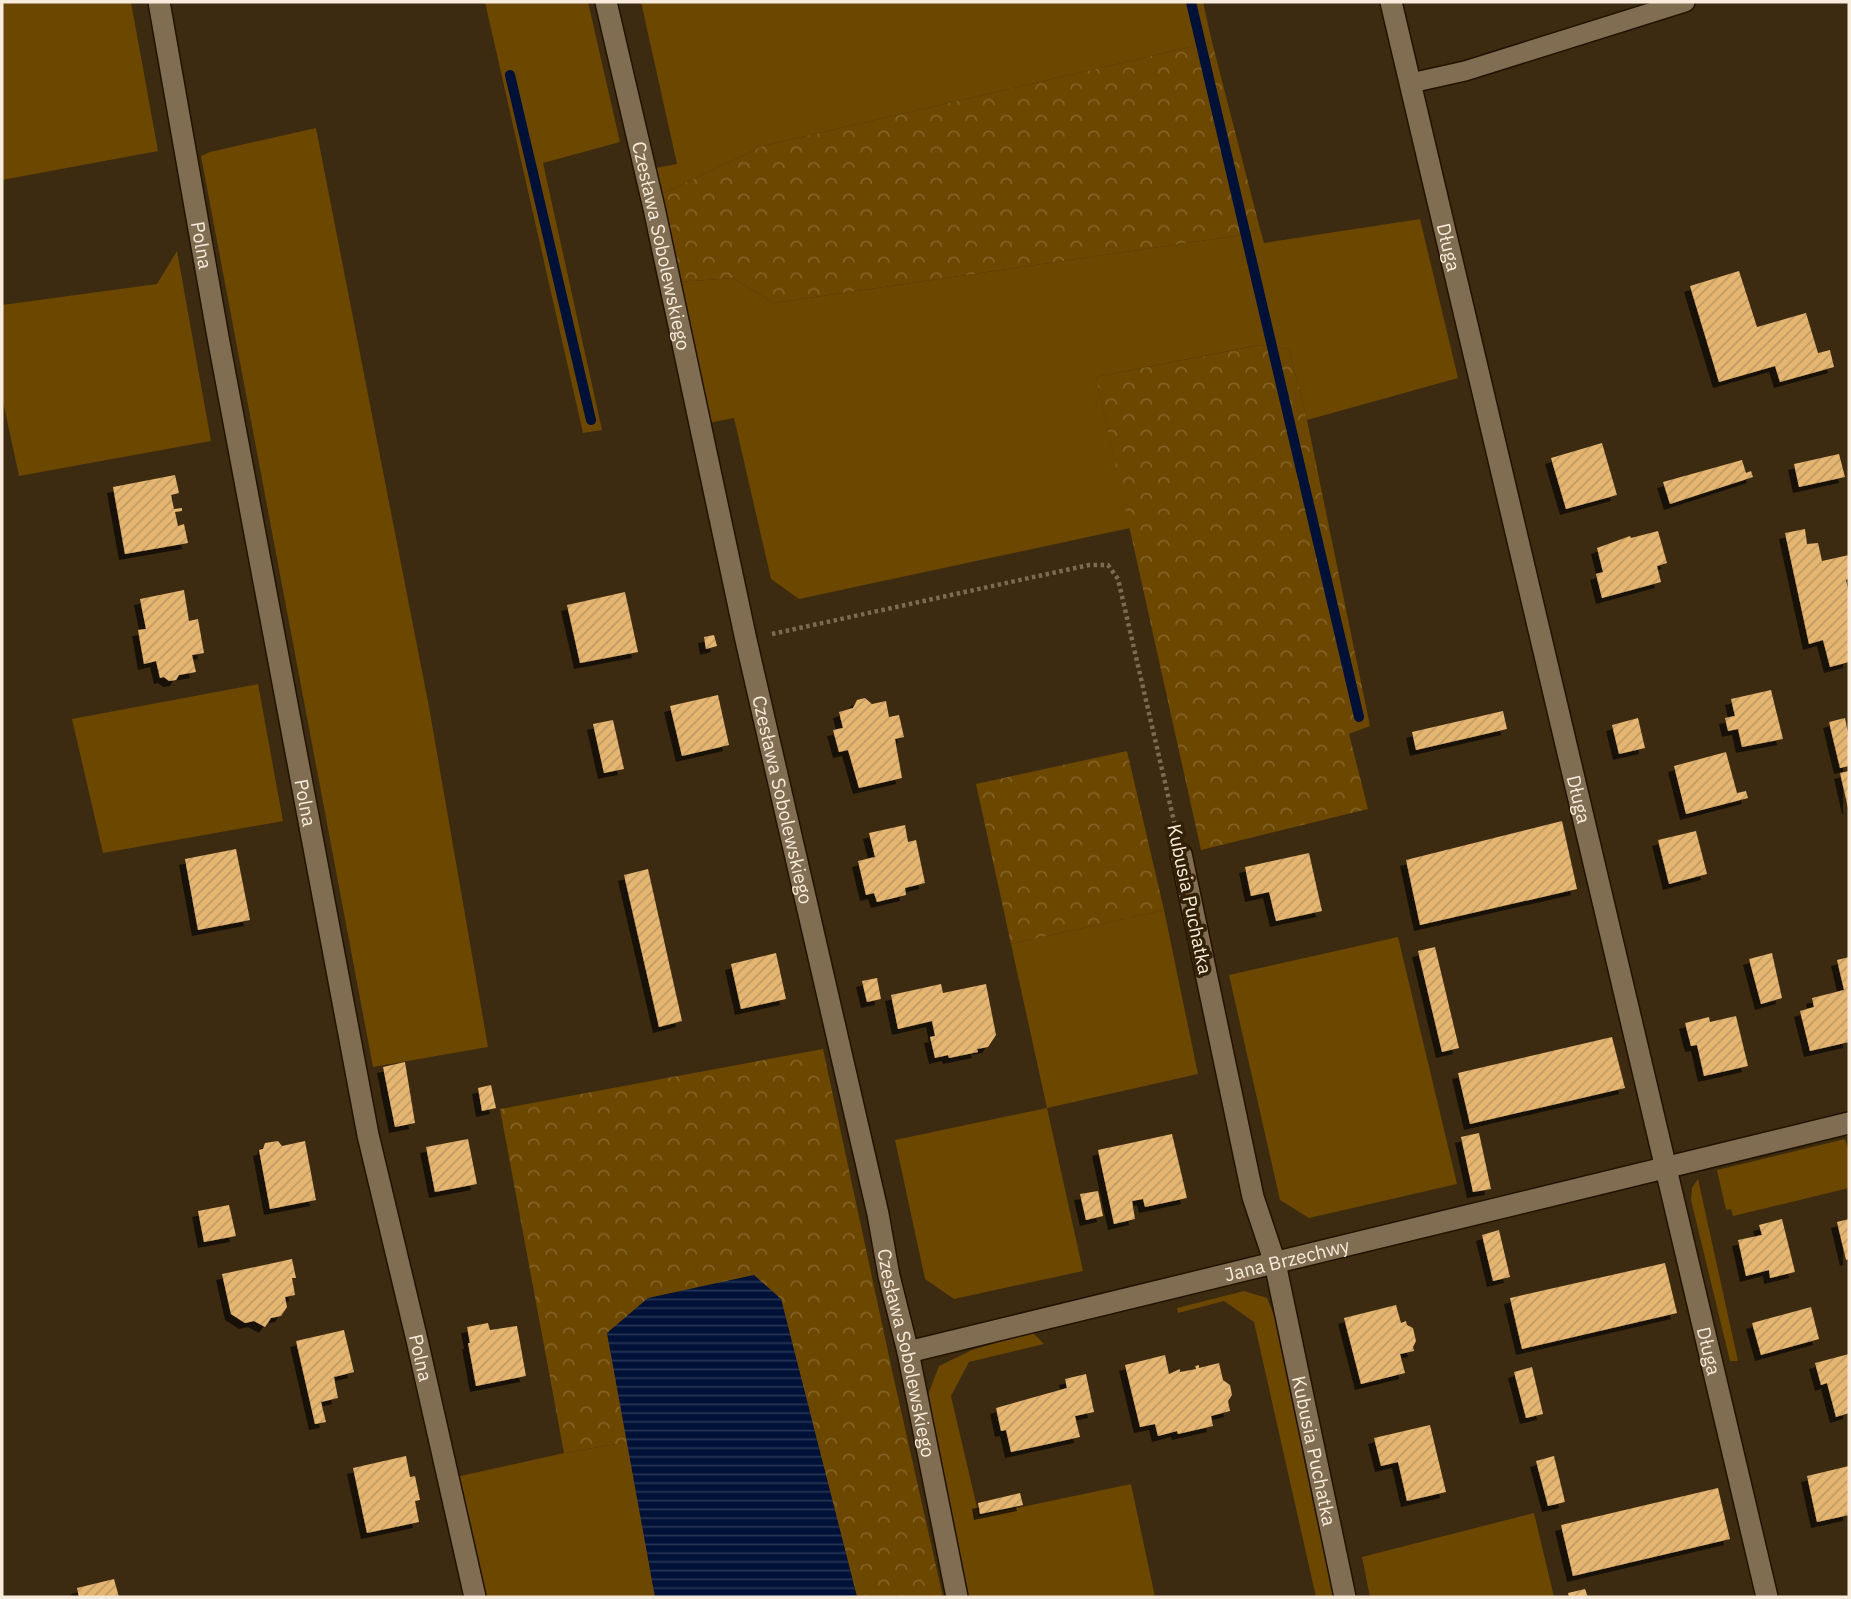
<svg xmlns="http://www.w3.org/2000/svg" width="1851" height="1599" font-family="'IBM Plex Sans',sans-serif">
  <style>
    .green { fill: #6c4700 }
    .forest { fill: url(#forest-crowns) }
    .water { fill: url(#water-rules) }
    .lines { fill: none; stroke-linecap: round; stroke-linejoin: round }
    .stream { stroke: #001137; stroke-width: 10 }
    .building { fill: url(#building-hatch); filter: url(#shadow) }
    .lane-casing { stroke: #221300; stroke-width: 22 }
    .street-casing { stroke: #221300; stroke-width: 24 }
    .path { stroke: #7a6b54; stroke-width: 4.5; stroke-dasharray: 3.5 3.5; stroke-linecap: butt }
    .lane { stroke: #816d52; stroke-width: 19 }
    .street { stroke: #816d52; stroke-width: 21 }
    .labels { text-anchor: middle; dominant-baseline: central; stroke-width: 7; stroke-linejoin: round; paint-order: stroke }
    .street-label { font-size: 19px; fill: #f8ecdd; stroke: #322106 }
  </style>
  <defs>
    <pattern id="forest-crowns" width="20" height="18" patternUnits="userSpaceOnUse" patternTransform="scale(1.75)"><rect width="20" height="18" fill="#6c4700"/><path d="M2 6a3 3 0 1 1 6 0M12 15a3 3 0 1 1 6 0" fill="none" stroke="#826225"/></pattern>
    <pattern id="water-rules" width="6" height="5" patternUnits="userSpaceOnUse" patternTransform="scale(1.75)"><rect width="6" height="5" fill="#001137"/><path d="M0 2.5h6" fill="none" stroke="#263454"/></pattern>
    <pattern id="building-hatch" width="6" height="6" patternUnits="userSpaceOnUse" patternTransform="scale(1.75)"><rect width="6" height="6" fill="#e6b671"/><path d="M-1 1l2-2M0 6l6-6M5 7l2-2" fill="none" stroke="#bf9a65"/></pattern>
    <filter id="shadow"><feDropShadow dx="-6" dy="6" stdDeviation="0" flood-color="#0009"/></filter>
  </defs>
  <rect width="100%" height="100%" fill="#3c2b11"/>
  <path class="green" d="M2,2h129l27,149 -156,29z
    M485,2h103l32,140 -77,21 59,267 -19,3z
    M641,2h562l9,40 -449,104 -103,49 -5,-27 22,-4z
    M316,128l113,579 59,340 -115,20 -172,-911 9,-4z
    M1420,219l38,159 -151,42 -18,-71 -30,-4 -163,32 34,151 -331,71 -28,-20 -37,-161 -26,5 -28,-141 53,-4 41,25 461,-67 25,-7 4,14z
    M177,251l34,190 -192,35 -17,-79v-92l155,-21z
    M258,684l25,137 -180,32 -31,-134z
    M1164,910l34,164 -151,34 36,163 -129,28 -29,-20 -30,-139 152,-32 -36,-164z
    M1398,937l59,247 -148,34 -29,-18 -51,-225z
    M1845,1139l4,14v35l-116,28 -2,-7 -5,1 -9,-40z
    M1698,1179l40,182h-8l-39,-161 1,-12z
    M1244,1291l23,7 8,20 62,279h-21l-62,-275 -30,-21 -46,12 -1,-5z
    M1032,1332l12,12 -75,18 -18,34 28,120 152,-32 24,113h-189l-36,-174 -1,-31 10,-26 33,-16z
    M628,1442l27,155h-171l-28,-120 108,-24z
    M1534,1513l20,84h-184l-8,-40z"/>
  <path class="forest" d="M1212,42l48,187 -25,7 -461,67 -41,-25 -53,4 -20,-87 103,-49z
    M1260,345l29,4 18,71 63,306 -21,8 19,75 -167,41 -105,-473z
    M1127,751l37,159 -153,34 -35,-160z
    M823,1049l70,326 50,222h-86l-76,-298 -174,34 21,109 -64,11 -64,-344z"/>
  <path class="water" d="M754,1275l27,24 76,298h-202l-48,-264 41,-35z"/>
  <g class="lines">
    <path class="stream" d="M1191,2l168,715
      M510,75l81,345"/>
  </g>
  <path class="building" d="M1739,271l18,56 49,-14 12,40 12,-3 4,17 -54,15 -5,-16 -56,16 -29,-96z
    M1602,443l15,52 -51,14 -15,-51z
    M1839,454l6,23 -46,10 -5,-23z
    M1742,460l4,13 5,-2 2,6 -83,27 -7,-22z
    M175,475l4,18 -8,2 3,14 8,-1v3l-7,1 3,14 6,-2 4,19 -63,11 -12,-67z
    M1805,529l2,15 11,-1 4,18 27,-6v24l-3,1 3,14v68l-19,5 -7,-27 -14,4 -24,-111z
    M1658,531l9,32 -10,3 4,16 -59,16 -6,-24 7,-2 -6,-24 33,-12 1,2z
    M184,590l5,31 9,-2 6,34 -12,2 4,17 -17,3 -3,5 -7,1 -5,-4 -4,1 -4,-17 -12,3 -6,-34 8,-1 -6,-30z
    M625,592l13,60 -58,11 -13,-58z
    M714,635l3,11 -11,3 -2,-12z
    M1771,690l12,49 -41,8 -4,-18 -10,2 -3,-13 10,-2 -4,-17z
    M718,695l11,50 -47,11 -12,-50z
    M865,698l7,6 14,-3 3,16 10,-2 5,22 -9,2 7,39 -43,10 -11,-38 -9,2 -6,-22 10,-2 -4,-16 14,-4 4,-8z
    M1503,711l4,18 -91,21 -4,-18z
    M1638,718l7,30 -26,6 -7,-29z
    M1845,718l4,20v28l-9,2 -11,-46z
    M613,720l11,49 -20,4 -11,-49z
    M1726,752l11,41 9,-2 2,7 -62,16 -12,-48z
    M1849,771v37h-1l-8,-35z
    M1562,821l15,68 -157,36 -14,-65z
    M905,825l3,17 8,-2 9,43 -20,5 1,7 -29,7 -3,-9 -8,2 -8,-34 17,-4 -6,-24z
    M1696,831l11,43 -38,10 -11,-44z
    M236,849l14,71 -52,10 -13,-71z
    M1309,853l13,58 -46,10 -7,-29 -18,4 -6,-29z
    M648,869l34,152 -23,6 -35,-152z
    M1435,947l24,101 -17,4 -24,-101z
    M776,953l10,46 -45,10 -10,-45z
    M1772,953l10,45 -21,6 -12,-45z
    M1849,957v85l-39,9 -10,-40 14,-4 -2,-9 32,-8 -7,-30z
    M877,978l4,21 -14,3 -5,-21z
    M941,984l2,9 43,-9 10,51 -8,12 -11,2 1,3 -29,6 -1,-3 -13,3 -5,-21 5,-1 -3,-15 -34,8 -7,-34z
    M1736,1016l12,50 -44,10 -7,-31 -6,1 -6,-23 24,-6 1,5z
    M1612,1037l13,51 -155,36 -12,-51z
    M405,1062l10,61 -20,4 -12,-60z
    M491,1085l5,23 -14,3 -4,-23z
    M1479,1133l12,56 -18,3 -12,-55z
    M1172,1134l15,64 -42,9 -2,-8 -11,2 3,18 -21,5 -16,-74z
    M468,1139l9,45 -42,8 -9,-45z
    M278,1141l4,5 23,-5 11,59 -46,9 -11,-59 4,-1 2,-6z
    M1098,1191l5,25 -17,4 -6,-26z
    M229,1205l7,31 -32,6 -6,-31z
    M1782,1219l13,53 -25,6 -1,-8 -23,6 -8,-36 24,-5 -3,-10z
    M1849,1219v40l-3,1 -9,-38z
    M1499,1230l11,47 -17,4 -11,-46z
    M292,1259l4,19h-4l3,17 -10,2 2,10 -6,9 -10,2 -6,9 -11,-6 -9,2 -14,-9 -9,-40z
    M1665,1263l12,50 -155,36 -12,-51z
    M1396,1305l5,18 5,-2 1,4 6,3 3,13 -3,6 1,4 -14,3 5,19 -44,11 -17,-66z
    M1811,1307l8,32 -58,16 -9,-32z
    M488,1323l2,7 27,-4 9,50 -50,10 -8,-43h2l-3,-16z
    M344,1330l10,42 -20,5 4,21 -17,4 5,20 -11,2 -19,-83z
    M1849,1354v59l-13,4 -9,-34 -6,2 -6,-22z
    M1165,1355l4,19 11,-5v3l16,-3 -1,-3 4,-1v3l20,-5 4,17 7,5 2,10 -4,6 2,10 -19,5 2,10 -35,8 -1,-3 -19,5 -3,-12 -15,3 -15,-62z
    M1532,1367l11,47 -17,4 -12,-46z
    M1086,1374l8,38 -19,4 5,21 -69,15 -5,-22 -5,1 -5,-23 71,-20 -2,-9z
    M1430,1425l16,67 -39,9 -9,-39 -17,4 -7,-28z
    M406,1456l4,21 5,-1 5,24 -5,1 4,21 -52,11 -14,-65z
    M1554,1456l11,46 -17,4 -12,-45z
    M1849,1466v49l-32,7 -10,-46z
    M1718,1488l12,51 -157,37 -12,-51z
    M1020,1493l3,12 -43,9 -2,-11z
    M114,1579l5,18h-40l-2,-9z
    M1585,1589l3,8h-19l-1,-4z"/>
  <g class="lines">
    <g class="lane-casing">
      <path id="lane" d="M1411,83l54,-12 220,-69"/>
    </g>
    <g class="street-casing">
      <g id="street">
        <path id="s1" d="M159,2l59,335 150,798 49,205 58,257"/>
        <path id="s2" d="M606,2l48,206 92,432 132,574 11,62 19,76 49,245"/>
        <path id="s3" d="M1391,2l376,1595"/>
        <path id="s4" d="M1181,854l72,343 22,66 70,334"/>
        <path id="s5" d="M908,1352l941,-229"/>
      </g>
    </g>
    <path class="path" d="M772,634l317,-69h19l10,14 58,251"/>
    <use href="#lane" class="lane"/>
    <use href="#street" class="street"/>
  </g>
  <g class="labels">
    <g class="street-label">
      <text stroke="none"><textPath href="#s1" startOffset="247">Polna</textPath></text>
      <text stroke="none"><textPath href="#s2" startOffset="250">Czesława Sobolewskiego</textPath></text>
      <text stroke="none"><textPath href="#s3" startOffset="252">Długa</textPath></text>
      <text stroke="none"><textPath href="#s2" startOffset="817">Czesława Sobolewskiego</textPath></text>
      <text stroke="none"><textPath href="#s3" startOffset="819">Długa</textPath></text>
      <text stroke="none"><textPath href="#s1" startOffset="814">Polna</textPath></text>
      <text transform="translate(1190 899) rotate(78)">Kubusia Puchatka</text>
      <text stroke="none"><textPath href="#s5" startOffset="390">Jana Brzechwy</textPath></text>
      <text stroke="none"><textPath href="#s3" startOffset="1386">Długa</textPath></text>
      <text stroke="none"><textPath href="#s2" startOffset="1384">Czesława Sobolewskiego</textPath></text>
      <text stroke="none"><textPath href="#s1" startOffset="1381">Polna</textPath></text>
      <text stroke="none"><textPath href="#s4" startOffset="612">Kubusia Puchatka</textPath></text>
    </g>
  </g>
  <rect width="1851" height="1599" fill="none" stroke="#f8ecdd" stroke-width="7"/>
</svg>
